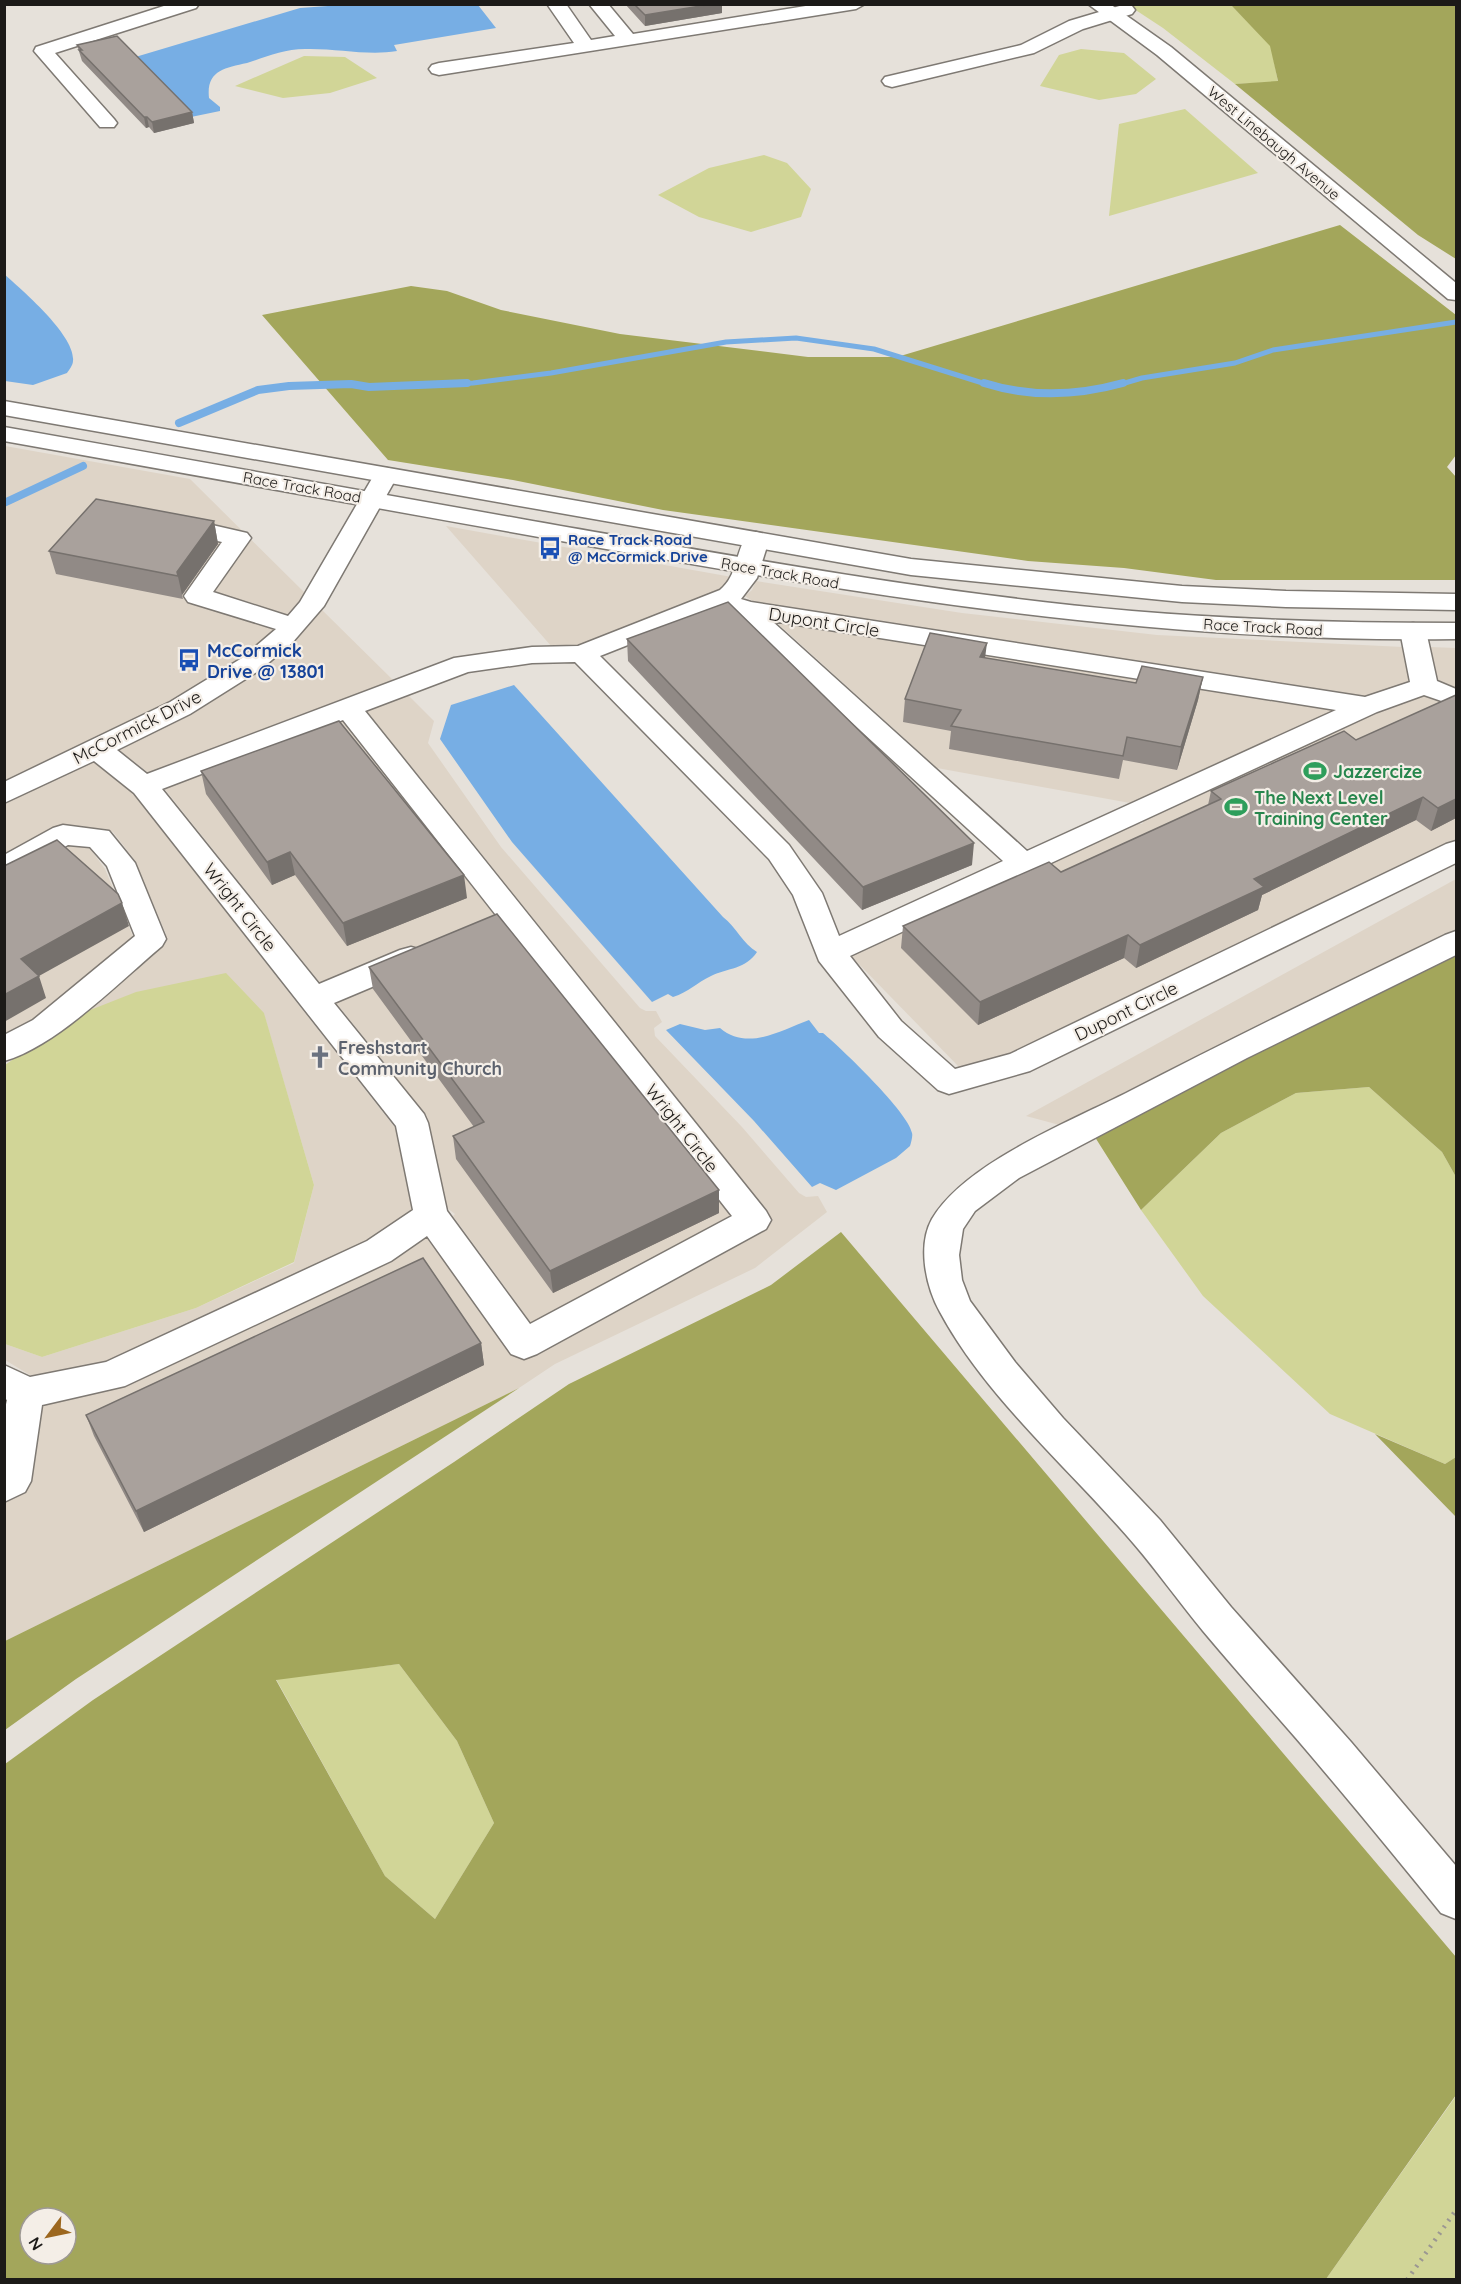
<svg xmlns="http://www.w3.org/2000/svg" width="1461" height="2284" font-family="Quicksand,sans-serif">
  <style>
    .built { fill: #ded4c7 }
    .green { fill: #d1d597 }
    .forest { fill: #a3a65b; fill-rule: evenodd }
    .water { fill: #77aee4 }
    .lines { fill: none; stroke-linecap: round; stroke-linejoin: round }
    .stream-far1 { stroke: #77aee4; stroke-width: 5 }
    .stream { stroke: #77aee4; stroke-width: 8 }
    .minor-casing { stroke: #7e7973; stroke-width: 3 }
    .major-casing { stroke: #7e7973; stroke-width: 3 }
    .path { stroke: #9b9792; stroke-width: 4.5; stroke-dasharray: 2 6; stroke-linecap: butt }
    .minor { fill: #fff; fill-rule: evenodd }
    .major { fill: #fff; fill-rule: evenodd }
    .wall { fill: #918a86 }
    .shaded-wall { fill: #76716d }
    .building { fill: #a9a19c; stroke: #76716d; stroke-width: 1.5 }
    .labels { text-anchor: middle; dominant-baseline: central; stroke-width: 4.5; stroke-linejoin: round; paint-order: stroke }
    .far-street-label { font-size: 15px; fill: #1c1a18; stroke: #f4eee7 }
    .far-transit-label { font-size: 15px; font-weight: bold; fill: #164399; stroke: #f4eee7; text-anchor: start }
    .street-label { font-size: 18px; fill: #1c1a18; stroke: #f4eee7 }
    .transit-label { font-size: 18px; font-weight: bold; fill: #164399; stroke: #f4eee7; text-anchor: start }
    .leisure-label { font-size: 18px; font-weight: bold; fill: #27864d; stroke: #f4eee7; text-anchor: start }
    .worship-label { font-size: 18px; font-weight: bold; fill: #5b616d; stroke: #f4eee7; text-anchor: start }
  </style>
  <rect width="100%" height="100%" fill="#e6e1da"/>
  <path class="built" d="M5,446l185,33 115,114 -6,11 -27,30 -31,27 -69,42 -167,81z
    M446,526l286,51 -11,14 -142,55 -27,1z
    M756,581l206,32 195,22 246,12 7,34 -47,16 -609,-95 -9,-6 7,-6z
    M321,609l74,73 -245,92 -34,-26 178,-108z
    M775,621l561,88 -206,94 -193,-35z
    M1430,647l26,1v41l-19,-8z
    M407,694l27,27 -6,22 73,104 139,161 6,3h10l6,11 -8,6 1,8 87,91 57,66 7,4 12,-1 9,16 -72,56 -200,96 -36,24 -514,253v-139l15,-9 11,-14 12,-75 75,-16 268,-126 39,-27 83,116 25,4 230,-125 6,-17 -403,-503z
    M1425,695l31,12v132l-445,214 -52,14 -108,-111 284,-133 7,1 3,-5 230,-107z
    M341,720l391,497 -200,107 -79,-108 2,-2 -8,-6 -20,-92 -264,-329z
    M91,760l40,31 265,338 17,82 -43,31 -261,121 -74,15 -30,-18v-16l37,13 154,-49 98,-45 20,-78 -50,-171 -189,2 87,-72 4,-10 -32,-75 -21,-27 -8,-3 -37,-3 -63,31v-53z
    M64,845l24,1 17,23 29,70 -101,83 -29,16v-159z
    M1456,879v66l-363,189 -67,-18z"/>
  <path class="green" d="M1128,5h103l40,41 7,36 -43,2 -72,-56z
    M1081,49l43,4 32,26 -20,15 -37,6 -59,-14 19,-31z
    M304,56l41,1 32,21 -47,15 -47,5 -48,-12z
    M1185,109l73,64 -149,43 10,-92z
    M764,155l23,8 24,26 -10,28 -50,15 -52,-15 -41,-22 51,-27z
    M226,973l38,40 50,172 -20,77 -98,46 -154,49 -37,-13v-279l70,-49 61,-24z
    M1369,1087l73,65 14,25v280l-11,7 -115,-50 -127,-118 -62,-86 80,-77 75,-40z
    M399,1664l58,77 37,82 -59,96 -50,-43 -109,-197z
    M1456,2096v183h-130z"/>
  <path class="forest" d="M1231,5h225v254l-38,-24 -183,-151 43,-3 -8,-35z
    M1340,225l116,90v140l-9,12 9,10v103h-240l-92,-12 -96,-7 -365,-51 -150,-30 -125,-20 -126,-145 149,-29 36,5 54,19 119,24 188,23h89z
    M1456,944v233l-14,-25 -73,-65 -73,6 -75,40 -80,77 -48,-76z
    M841,1232l615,725v138l-130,184h-1321v-515l88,-64 361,-238 115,-78 202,-99zM399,1664l58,77 37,82 -59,96 -50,-43 -109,-196zM30,2218h36v36h-36z
    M519,1388l-443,291 -71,51v-89z
    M1375,1434l70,30 11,-7v60z"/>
  <path class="water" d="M356,4l122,1 18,23 -102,17 3,6c-30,5 -61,-3 -92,-2 -21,0 -39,8 -58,14 -23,5 -41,8 -38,35l11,9v4l-29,6 -59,-59 168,-50z
    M4,274c18,16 72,62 69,87 0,4 -4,9 -6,12l-34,12 -28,-4z
    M514,685l209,232c13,10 20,27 34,35 -11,17 -29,16 -46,24 -15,7 -22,16 -38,21l-5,-3 -16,8 -140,-160 -72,-103 11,-34z
    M809,1020l10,13h4c18,15 86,80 89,100 1,3 -1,10 -2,13l-14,12 -60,32 -16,-7 -8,4 -58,-66 -88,-91 14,-6 25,6 15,-2c27,23 60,3 89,-8z"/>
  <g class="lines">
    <path class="stream-far1" d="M329,385h26
      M428,385l45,-2 78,-10 175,-31 70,-4 78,11 115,36
      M1118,385l24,-7 93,-15 38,-13 183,-28"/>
    <path class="stream" d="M984,383c47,15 92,13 139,0
      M179,423l79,-33 31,-4 62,-2 18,3 98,-4
      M4,503l79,-37"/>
    <g class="minor-casing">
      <path id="minor" d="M170,4h29l-3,4 -141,45 59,66 3,4 -3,4h-14l-66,-76 2,-4z
        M547,4h19l25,36 24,-4 -26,-32h19l25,30 185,-30h47l-9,5 -417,66 -7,-2 -3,-4 3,-4 7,-2 135,-20z
        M1126,4l6,2 3,4 -3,4 -49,15 -49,24 -142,34 -7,-2 -3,-4 3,-4 136,-32 48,-24z
        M386,468l9,2 3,5 -74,131 -32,37 -32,27 -70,44 -73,36 30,24 307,-116 78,-11 46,-1 142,-56c18,-15 15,-37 27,-55l9,-3 9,3 4,5 -12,38 -16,21 10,3 614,95 45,-15 -10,-51 4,-6 9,-2 9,2 4,6 11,50 19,8v17l-32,-11 -47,17 -527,244 51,65 54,48 55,-15 436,-210 10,-3v22l-426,208 -81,23 -11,-4 -59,-53 -60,-76 -26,-66 -24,-36 -194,-197 -43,1 -64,9 -103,39 401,500 5,9 -5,9 -229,125 -13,5 -13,-5 -84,-118 -36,25 -266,125 -83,19 -11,76 -6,11 -21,10v-89l3,-13 -3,-2v-33l26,12 76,-15 261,-121 46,-31 -17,-84 -262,-333 -40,-32 -90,42v-21l166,-80 72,-44 34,-29 -88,-27 -4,-6 38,-54 -58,-13 -4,-5 4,-5 9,-3 74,17 4,5 -38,54 75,24 12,-14 74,-127 3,-5zM729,605l-1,2 6,8 269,246 -164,75 -17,-43 -33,-48 -189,-189zM772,621l564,89 -309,141zM343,720l389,496 -202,108 -83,-113 -19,-88 -4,-9 -90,-111 88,-37 4,-8 -4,-8 -11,-3 -11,3 -81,34 -157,-195z
        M63,825l46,6 26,32 31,76 -4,7c-43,36 -105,100 -158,115v-26l29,-15 102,-84 -28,-70 -17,-19 -22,-2 -54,30 -10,3v-23l49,-27z
        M1456,931v24l-209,103 -228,120 -44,33 -12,18 -4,26 3,25 8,21 45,61 48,56 97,102 71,87 120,135 105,124v53l-15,-6c-39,-48 -78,-96 -118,-143 -39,-47 -81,-92 -120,-139 -24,-29 -45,-59 -69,-87 -63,-74 -148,-146 -194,-232 -14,-25 -23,-66 -8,-93 33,-56 137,-97 196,-127 105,-54 211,-106 317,-157z"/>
    </g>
    <g class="major-casing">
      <path id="major" d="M1088,4h22l61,43 285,236v17l-8,-1 -291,-244z
        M4,401l907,158 271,27 104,5 170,3v16l-170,-3 -104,-5 -271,-27 -907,-160z
        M4,427c175,31 349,62 523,93 201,35 402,73 605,91 108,9 216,12 324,12v16c-296,5 -587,-43 -878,-95 -191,-34 -382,-69 -574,-103z"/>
    </g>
    <path class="path" d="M1407,2280l49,-70"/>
    <use href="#minor" class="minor"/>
    <use href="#major" class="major"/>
  </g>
  <path class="wall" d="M625,4h97v9l-77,13z
    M77,45l115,67 2,11 -40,10 -5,-6 -3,1 -64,-67z
    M214,521l4,23 -36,51 1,4 -127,-25 -7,-23z
    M627,639l345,226 -110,45 -234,-249z
    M985,658l151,25 67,-6 -5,23 -21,70 -54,-10 -4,19 -170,-30 2,-18 -48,-9 2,-23z
    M1456,695v123l-25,13 -15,-11 -154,75 -4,15 -122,58 -12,-10 -146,67 -77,-77 2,-22 158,-54 147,-67 3,-14 145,-51z
    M201,771l266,127 -120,48 -52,-71 -23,10 -66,-91z
    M369,967l350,246 -166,80 -97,-134 -3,-23 21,-9 -101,-138z
    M481,1343l3,22 -340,167 -50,-96 -8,-21z"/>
  <path class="shaded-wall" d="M713,4h9v9l-77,13v-11z
    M192,112l2,11 -40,10 -2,-11z
    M144,117h3l2,10 -3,1z
    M214,521l4,23 -36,51 -5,-23z
    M987,643l-3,23 -4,-9z
    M1203,677l-5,23 -21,70 4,-23z
    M1423,797l-7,23 -154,75 -4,15 -122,58 4,-23 114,-66z
    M1456,799v19l-25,13 7,-23z
    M974,843l-2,22 -110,45 1,-23z
    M290,852l5,23 -23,10 -5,-23z
    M464,875l3,23 -120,48 -4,-23z
    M122,903l7,23 -90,50 7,22 -42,24v-27l17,-36z
    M1128,935l-4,23 -146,67 2,-23z
    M719,1190v23l-166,80 -3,-22z
    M481,1343l3,22 -340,167 -8,-21z"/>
  <path class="building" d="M634,4h79l-68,11z
    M117,36l75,76 -40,10 -5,-5h-3l-65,-67h3l-5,-5z
    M96,499l118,22 -37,51 1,4 -129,-25z
    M728,602l246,241 -111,44 -236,-248z
    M930,633l57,10 -7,14 156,26 6,-17 61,11 -22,70 -54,-10 -4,19 -172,-30 10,-16 -56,-11z
    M1456,695v104l-18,9 -15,-11 -169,82 10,8 -124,58 -12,-10 -148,67 -77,-76 146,-64 12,10 160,-73 -10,-8 133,-60 12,9z
    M339,721l125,154 -121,48 -53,-71 -23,10 -66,-91z
    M57,840l61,54 4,9 -101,56 18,17 -35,19v-129z
    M497,914l222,276 -169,81 -97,-135 31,-14 -115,-155z
    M423,1258l58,85 -345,168 -50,-96z"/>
  <defs>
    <g id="bus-bare" transform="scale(1.8)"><path d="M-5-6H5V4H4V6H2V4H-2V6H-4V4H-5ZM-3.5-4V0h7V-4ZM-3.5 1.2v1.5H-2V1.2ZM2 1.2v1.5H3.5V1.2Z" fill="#1a4fb4" stroke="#f4eee7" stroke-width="2.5" paint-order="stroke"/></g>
    <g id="stadium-bare" transform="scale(1.8)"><path d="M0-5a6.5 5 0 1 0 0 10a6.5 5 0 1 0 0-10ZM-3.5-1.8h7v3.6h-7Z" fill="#2e9e5b" stroke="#f4eee7" stroke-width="2.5" paint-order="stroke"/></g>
    <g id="church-bare" transform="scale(1.8)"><path d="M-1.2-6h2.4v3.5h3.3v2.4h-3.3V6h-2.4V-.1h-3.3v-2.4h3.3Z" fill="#6b7280" stroke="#f4eee7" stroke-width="2.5" paint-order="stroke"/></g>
  </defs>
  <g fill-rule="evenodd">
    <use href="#bus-bare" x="550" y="548"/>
    <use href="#bus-bare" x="189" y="660"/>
    <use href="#stadium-bare" x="1315" y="771"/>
    <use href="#stadium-bare" x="1236" y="807"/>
    <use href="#church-bare" x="320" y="1057"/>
  </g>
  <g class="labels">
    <g class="far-street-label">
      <text transform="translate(1274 143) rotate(40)">West Linebaugh Avenue</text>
      <text transform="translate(302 487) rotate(10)">Race Track Road</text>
      <text transform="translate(780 573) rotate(10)">Race Track Road</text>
      <text transform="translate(1263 627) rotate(3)">Race Track Road</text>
    </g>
    <g class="far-transit-label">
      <text x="568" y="539">Race Track Road<tspan x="568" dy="17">@ McCormick Drive</tspan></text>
    </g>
    <g class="street-label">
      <text transform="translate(824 622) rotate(9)">Dupont Circle</text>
      <text transform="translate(137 727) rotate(-27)">McCormick Drive</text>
      <text transform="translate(240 907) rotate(52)">Wright Circle</text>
      <text transform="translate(1126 1011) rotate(-26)">Dupont Circle</text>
      <text transform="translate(682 1128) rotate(52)">Wright Circle</text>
    </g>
    <g class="transit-label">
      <text x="207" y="650">McCormick<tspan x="207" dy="21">Drive @ 13801</tspan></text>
    </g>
    <g class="leisure-label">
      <text x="1333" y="771">Jazzercize</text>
      <text x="1254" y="797">The Next Level<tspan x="1254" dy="21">Training Center</tspan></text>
    </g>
    <g class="worship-label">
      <text x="338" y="1047">Freshstart<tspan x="338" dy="21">Community Church</tspan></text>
    </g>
  </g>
  <rect width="1461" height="2284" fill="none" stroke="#1c1a18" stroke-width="12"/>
  <g transform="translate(48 2236) rotate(238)"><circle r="28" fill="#f4eee7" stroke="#9e9994" stroke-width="1.5"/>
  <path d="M0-4.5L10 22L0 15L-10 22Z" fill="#9c671f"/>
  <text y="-9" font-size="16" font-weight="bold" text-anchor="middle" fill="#1c1a18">N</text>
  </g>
</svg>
